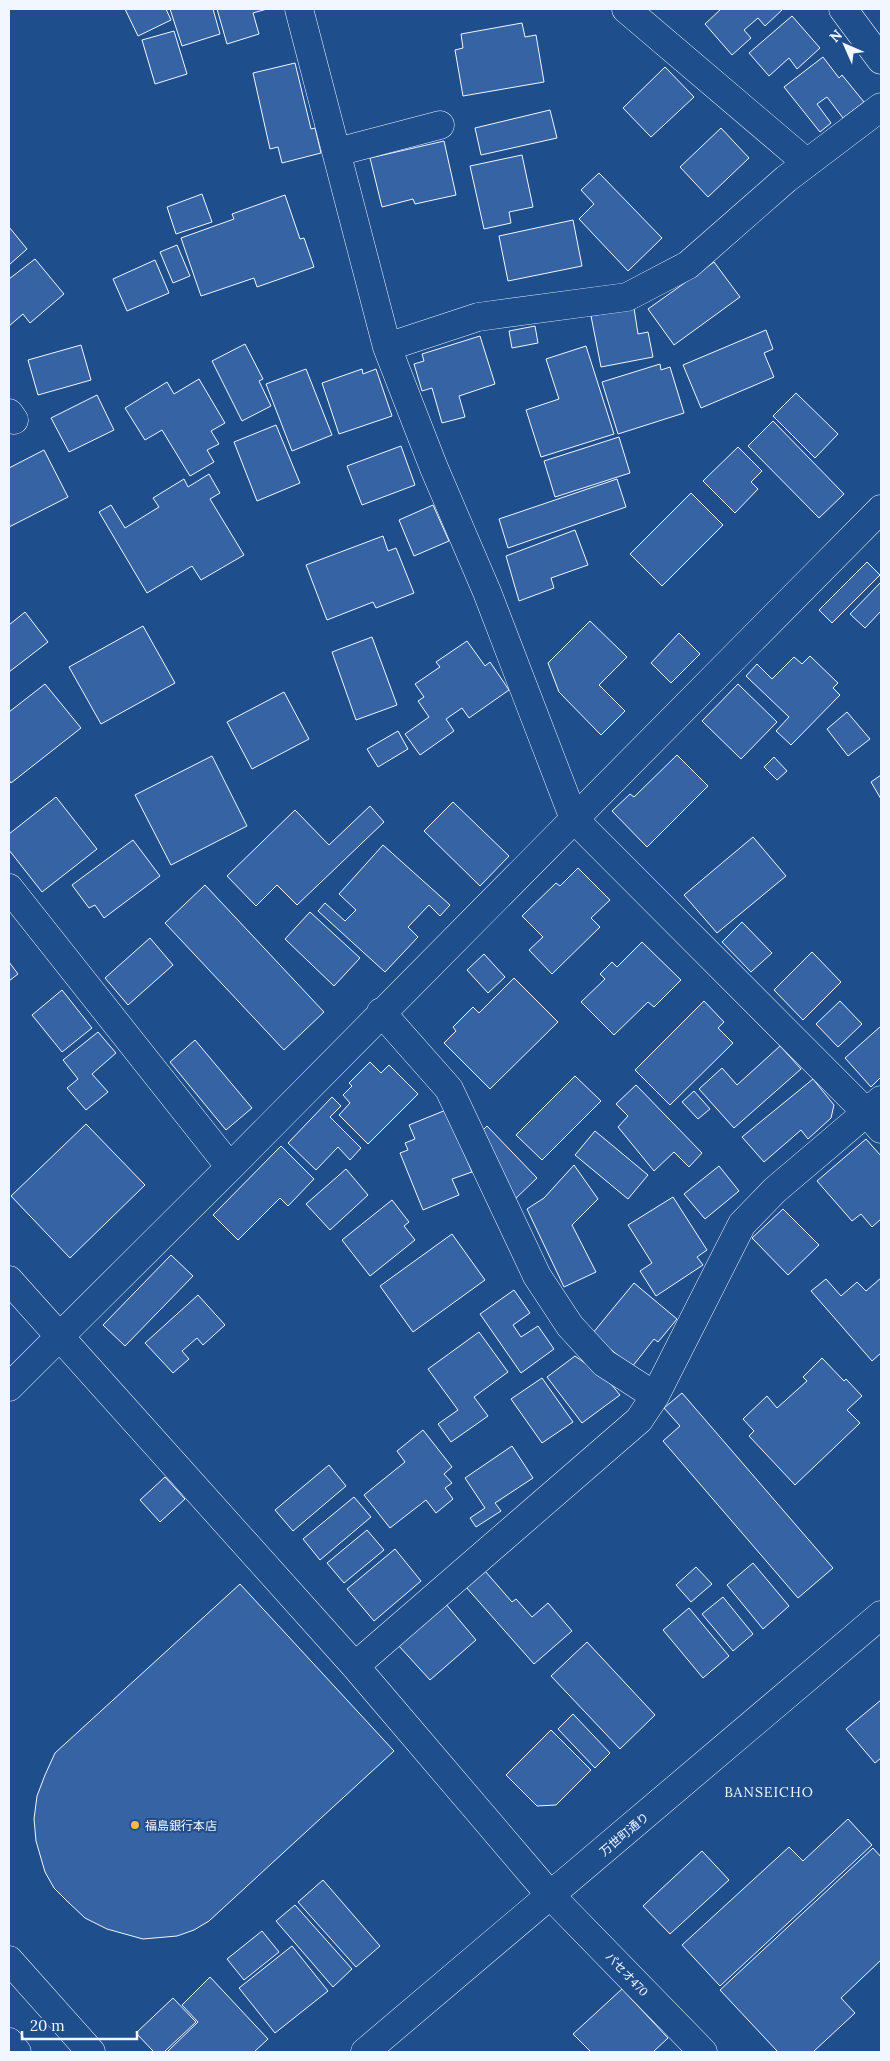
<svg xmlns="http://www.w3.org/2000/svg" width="890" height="2061" font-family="Lora,'Noto Sans JP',serif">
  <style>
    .building { fill: #3563a3; stroke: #f2f6ff }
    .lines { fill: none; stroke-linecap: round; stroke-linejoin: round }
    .street-casing { stroke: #f2f6ff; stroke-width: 29 }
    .secondary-casing { stroke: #f2f6ff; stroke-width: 29 }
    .highway-casing { stroke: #f2f6ff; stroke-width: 29 }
    .street { stroke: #1f4e8c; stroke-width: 28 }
    .secondary { stroke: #1f4e8c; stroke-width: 28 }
    .highway { stroke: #1f4e8c; stroke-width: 28 }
    .poi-dot { fill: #ffb74d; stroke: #1f4e8c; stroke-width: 2 }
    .labels { text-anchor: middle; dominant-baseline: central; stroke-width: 4; stroke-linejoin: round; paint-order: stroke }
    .poi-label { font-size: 12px; fill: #f2f6ff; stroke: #1f4e8c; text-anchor: start }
    .street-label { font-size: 12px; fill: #f2f6ff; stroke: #1f4e8c }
    .neighbourhood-label { font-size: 14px; letter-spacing: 1px; fill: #f2f6ff; stroke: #1f4e8c }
  </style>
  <rect width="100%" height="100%" fill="#1f4e8c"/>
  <path class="building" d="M125,9h41l5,11 -33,16z
    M170,9h43l7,25 -38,12z
    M217,9h50l-14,4 6,21 -32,10z
    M721,9h62l-18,17 -7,-8 -14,12 7,8 -19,17 -27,-31z
    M792,16l28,32 -23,21 -8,-11 -20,18 -20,-23z
    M522,23l3,14 11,-2 8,47 -81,14 -8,-46 8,-2 -2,-14z
    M174,31l13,43 -32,10 -13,-44z
    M823,57l16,21 3,-3 22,27 -21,16 -16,-21 -10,7 14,19 -11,9 -36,-45z
    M295,63l16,66 4,-1 6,25 -39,10 -4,-16 -8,2 -17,-76z
    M665,67l29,30 -43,40 -28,-29z
    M550,110l7,28 -76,17 -6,-27z
    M721,128l28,30 -41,39 -28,-30z
    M444,141l12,54 -41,9 -2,-5 -31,8 -12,-49z
    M522,155l11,52 -24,5 2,11 -27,6 -14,-63z
    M599,173l63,65 -34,33 -49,-52 15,-15 -13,-14z
    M202,194l10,28 -36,12 -9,-27z
    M285,195l15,44 4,-1 10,29 -57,20 -3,-9 -53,18 -20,-58 53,-19 -2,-5z
    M573,220l9,46 -74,15 -9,-45z
    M9,227l18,22 -18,16z
    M177,245l13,31 -17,7 -13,-31z
    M35,259l29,35 -34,29 -7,-9 -14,12v-47z
    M155,260l14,33 -42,18 -14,-32z
    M714,262l26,35 -66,48 -26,-36z
    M634,308l4,26 10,-2 5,25 -52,10 -10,-51z
    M535,326l3,17 -26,5 -3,-17z
    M766,330l7,19 -9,4 10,24 -73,31 -18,-43z
    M480,336l15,48 -36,12 6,21 -23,6 -10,-35 -10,3 -8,-27 10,-3 -2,-7z
    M245,344l18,35 -4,2 12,25 -29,15 -30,-60z
    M81,345l10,35 -53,15 -10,-35z
    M586,346l28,88 -73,23 -15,-47 33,-11 -13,-40z
    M660,364l1,6 9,-3 14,46 -66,21 -16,-52z
    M306,369l26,66 -40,16 -26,-67z
    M362,369l1,5 13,-5 16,47 -53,18 -17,-51z
    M199,379l26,44 -14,8 8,13 -12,6 7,12 -24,14 -28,-46 -17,10 -20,-32 42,-26 7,12z
    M796,393l42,41 -23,24 -42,-42z
    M97,395l17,35 -45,22 -18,-34z
    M773,421l71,73 -25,24 -71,-72z
    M276,425l24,58 -43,18 -23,-59z
    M619,437l11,36 -75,24 -11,-36z
    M401,446l14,39 -53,20 -15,-39z
    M738,447l24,24 -11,11 7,7 -23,24 -32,-32z
    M44,450l24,47 -59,30v-59z
    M209,474l11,19 -10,6 34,56 -43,25 -9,-14 -45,27 -48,-81 12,-7 14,23 34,-21 -6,-9 31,-19 4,8z
    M617,479l9,28 -118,41 -9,-29z
    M691,493l32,32 -61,61 -32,-32z
    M433,505l16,36 -35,15 -15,-36z
    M575,530l13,35 -37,13 3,10 -35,13 -13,-45z
    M383,536l5,15 8,-3 18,45 -38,15 -3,-6 -46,18 -21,-55z
    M867,562l13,13 -48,48 -13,-13z
    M881,582v29l-16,17 -15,-14z
    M25,612l23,30 -39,30v-47z
    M590,621l37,36 -28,28 26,26 -24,24 -42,-43 -11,-29z
    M143,626l32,57 -74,41 -32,-57z
    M679,633l21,21 -29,29 -20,-20z
    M372,637l25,68 -41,15 -24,-68z
    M467,641l18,25 5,-4 19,28 -40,28 -7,-10 -16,11 8,12 -34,24 -15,-21 24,-17 -11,-16 6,-4 -9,-13 25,-17 -4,-5z
    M810,656l28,27 -5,5 7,7 -49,50 -15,-14 13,-14 -43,-41 11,-12 15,15 22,-22 8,7z
    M45,684l36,44 -70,55 -2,-3v-68z
    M738,684l39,38 -36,37 -39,-38z
    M284,692l25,47 -57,30 -25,-47z
    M847,712l23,27 -22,17 -21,-27z
    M398,731l10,18 -30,18 -11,-18z
    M677,755l31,31 -61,61 -35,-36 18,-17 4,3z
    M212,756l35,70 -76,39 -36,-70z
    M774,757l13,14 -10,9 -13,-13z
    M881,775v24l-10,-17z
    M56,797l41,52 -55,43 -33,-42v-16z
    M453,802l56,54 -29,30 -56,-55z
    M370,806l14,16 -87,83 -20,-20 -21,21 -29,-30 68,-66 34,35z
    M753,837l33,39 -69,57 -33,-38z
    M133,840l27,36 -56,42 -9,-13 -6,3 -17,-23z
    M383,845l67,60 -10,11 -11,-11 -21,22 10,10 -33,35 -67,-61 7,-8 20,18 11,-11 -17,-16z
    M578,868l32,32 -19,18 9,9 -48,47 -23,-24 14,-13 -21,-21 34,-33 4,3z
    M205,885l119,127 -40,38 -119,-127z
    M310,912l50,46 -26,28 -49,-47z
    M742,922l30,31 -21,19 -29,-30z
    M150,938l23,27 -45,40 -23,-27z
    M642,942l39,38 -27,27 -6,-5 -34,33 -33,-33 24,-23 -5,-5 12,-12 5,5z
    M812,952l29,30 -38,38 -29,-30z
    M484,954l21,23 -17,16 -21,-23z
    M9,962l9,12 -9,7z
    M514,978l44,44 -68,67 -46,-46 12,-12 -3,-4 20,-20 6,6z
    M62,990l30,38 -30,24 -30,-37z
    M704,1001l20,21 -6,6 15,15 -63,62 -35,-35z
    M840,1001l22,23 -24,23 -22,-23z
    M881,1026v51l-10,10 -26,-29z
    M98,1032l18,21 -24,21 16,18 -22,18 -19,-22 11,-9 -15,-19z
    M195,1040l57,68 -26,22 -56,-68z
    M780,1046l21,23 -67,59 -35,-39 23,-21 15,17z
    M370,1062l11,11 8,-8 29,29 -50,50 -29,-29 11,-12 -7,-8 9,-9 -3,-3z
    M575,1076l26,25 -59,59 -26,-25z
    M813,1079l21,26 -3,13 -23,21 -7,-9 -37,32 -22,-25z
    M636,1085l66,68 -13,14 -15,-15 -20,19 -36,-44 10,-11 -12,-12z
    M694,1091l16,18 -12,10 -16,-17z
    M332,1097l9,9 -11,11 31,31 -11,12 -12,-13 -22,23 -28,-27z
    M446,1110l26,62 -20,7 7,16 -36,15 -23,-57 8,-3 -3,-7 10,-4 -6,-14z
    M86,1124l59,61 -75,73 -59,-62z
    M487,1126l50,52 -24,23 -32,-69z
    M595,1131l53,44 -20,24 -53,-44z
    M866,1139l15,17v63l-9,8 -11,-13 -9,7 -35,-40z
    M281,1146l33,33 -26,27 -8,-8 -42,42 -25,-25z
    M574,1165l24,34 -26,26 24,47 -32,15 -37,-78 17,-11z
    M719,1166l20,25 -34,28 -21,-25z
    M346,1169l22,26 -38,35 -24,-26z
    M673,1197l34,53 -10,7 6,8 -47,31 -16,-25 12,-8 -24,-38z
    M392,1200l17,22 -5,4 11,14 -45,36 -28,-36z
    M783,1209l36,36 -31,30 -36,-37z
    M452,1234l33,46 -72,52 -33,-46z
    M171,1255l22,21 -68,70 -22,-21z
    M881,1278v75l-9,8 -61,-70 15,-12 15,17 16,-14 9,9z
    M634,1283l43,36 -19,23 -4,-3 -22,28 -40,-33z
    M514,1290l16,23 -17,12 8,12 17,-11 16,23 -33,24 -41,-59z
    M198,1295l27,30 -22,20 -6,-7 -15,13 7,8 -16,14 -28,-30z
    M479,1332l29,40 -34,25 14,19 -37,26 -13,-18 20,-14 -30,-41z
    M575,1356l31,22 14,17 -38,28 -35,-46z
    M822,1358l22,23 2,-2 16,17 -15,14 13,13 -65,62 -46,-49 5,-5 -11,-12 24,-23 10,12 30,-27 -4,-4z
    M542,1378l31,44 -31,21 -31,-44z
    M682,1393l151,175 -35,30 -135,-157 17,-15 -16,-18z
    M423,1430l29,37 -8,7 8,9 -7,5 8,11 -17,14 -10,-13 -36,28 -26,-33 41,-33 -8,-11z
    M512,1446l21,32 -38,25 6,8 -25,16 -6,-9 15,-10 -20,-30z
    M329,1465l17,21 -53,45 -18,-21z
    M165,1477l20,22 -25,23 -20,-22z
    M354,1497l17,20 -51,43 -17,-21z
    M367,1530l17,20 -40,33 -17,-20z
    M395,1549l26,32 -47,40 -27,-32z
    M753,1563l36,43 -26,23 -36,-44z
    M696,1567l16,17 -21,18 -15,-17z
    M485,1571l27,31 4,-3 16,18 16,-14 24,28 -38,33 -68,-77z
    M240,1584l154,167 -185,170 -15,9 -17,6 -34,3 -36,-10 -22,-11 -18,-17 -13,-13 -9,-16 -9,-31 -2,-22 3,-23 8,-21 10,-22z
    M723,1597l30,37 -20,17 -31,-37z
    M445,1603l31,37 -46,40 -32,-35z
    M689,1608l40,48 -26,22 -40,-48z
    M587,1642l68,73 -35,34 -69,-73z
    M881,1700v58l-6,5 -29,-34z
    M573,1714l37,39 -15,15 -37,-39z
    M551,1730l40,40 -35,35 -19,1 -31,-31z
    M848,1819l24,26 -152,141 -38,-41 107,-98 14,14z
    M873,1848l8,9v103l-40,38 14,15 -42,39h-35l-58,-62z
    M702,1851l27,29 -59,54 -27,-28z
    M323,1880l57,66 -24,21 -58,-65z
    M295,1905l57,64 -19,18 -57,-66z
    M262,1931l17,21 -35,28 -17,-21z
    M292,1946l36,45 -53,42 -36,-45z
    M210,1977l58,62 -14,13h-87l31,-30 -16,-17z
    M622,1989l46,49 -15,14h-62l-18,-18z
    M173,1998l23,24 -32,30h-10l-18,-19z"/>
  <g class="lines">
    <g class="street-casing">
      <path id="street" d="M299,9l88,338 47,121 53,124 87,227 292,293 15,17
        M626,9l181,154
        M337,152l103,-27
        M387,347l91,-30 149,-20 61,-32 98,-86 95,-72
        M9,413l5,7
        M9,888l221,279
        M381,1012l68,77 88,187 33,50 34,37 51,33
        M9,1280l346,386 196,230 152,156
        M9,1387l221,-220 651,-658
        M355,1666l284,-246 16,-24 87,-172 33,-34 106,-90"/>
    </g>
    <g class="secondary-casing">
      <path id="secondary" d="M843,9l38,51
        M365,2052l516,-437"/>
    </g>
    <g class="highway-casing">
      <path id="highway" d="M9,1960l82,92
        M9,2042l8,10"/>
    </g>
    <use href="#street" class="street"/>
    <use href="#secondary" class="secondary"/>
    <use href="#highway" class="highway"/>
  </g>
  <circle class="poi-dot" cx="135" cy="1825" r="5"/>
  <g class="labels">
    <g class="poi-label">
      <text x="145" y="1825">福島銀行本店</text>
    </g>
    <g class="street-label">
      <text transform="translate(624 1834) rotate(-40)">万世町通り</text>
      <text transform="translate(627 1974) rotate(46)">パセオ470</text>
    </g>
    <g class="neighbourhood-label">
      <text x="769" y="1792">BANSEICHO</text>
    </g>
  </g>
  <rect width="890" height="2061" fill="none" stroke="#f2f6ff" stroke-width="20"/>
  <g transform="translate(845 45) rotate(315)" stroke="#1f4e8c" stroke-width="4" paint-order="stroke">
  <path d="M0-4L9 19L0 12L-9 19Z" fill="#f2f6ff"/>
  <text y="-8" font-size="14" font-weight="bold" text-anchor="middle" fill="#f2f6ff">N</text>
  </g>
  <path d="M22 2031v8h115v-8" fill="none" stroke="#f2f6ff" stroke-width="2.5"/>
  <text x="30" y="2031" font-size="15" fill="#f2f6ff" stroke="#1f4e8c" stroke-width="4" paint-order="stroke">20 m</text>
</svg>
